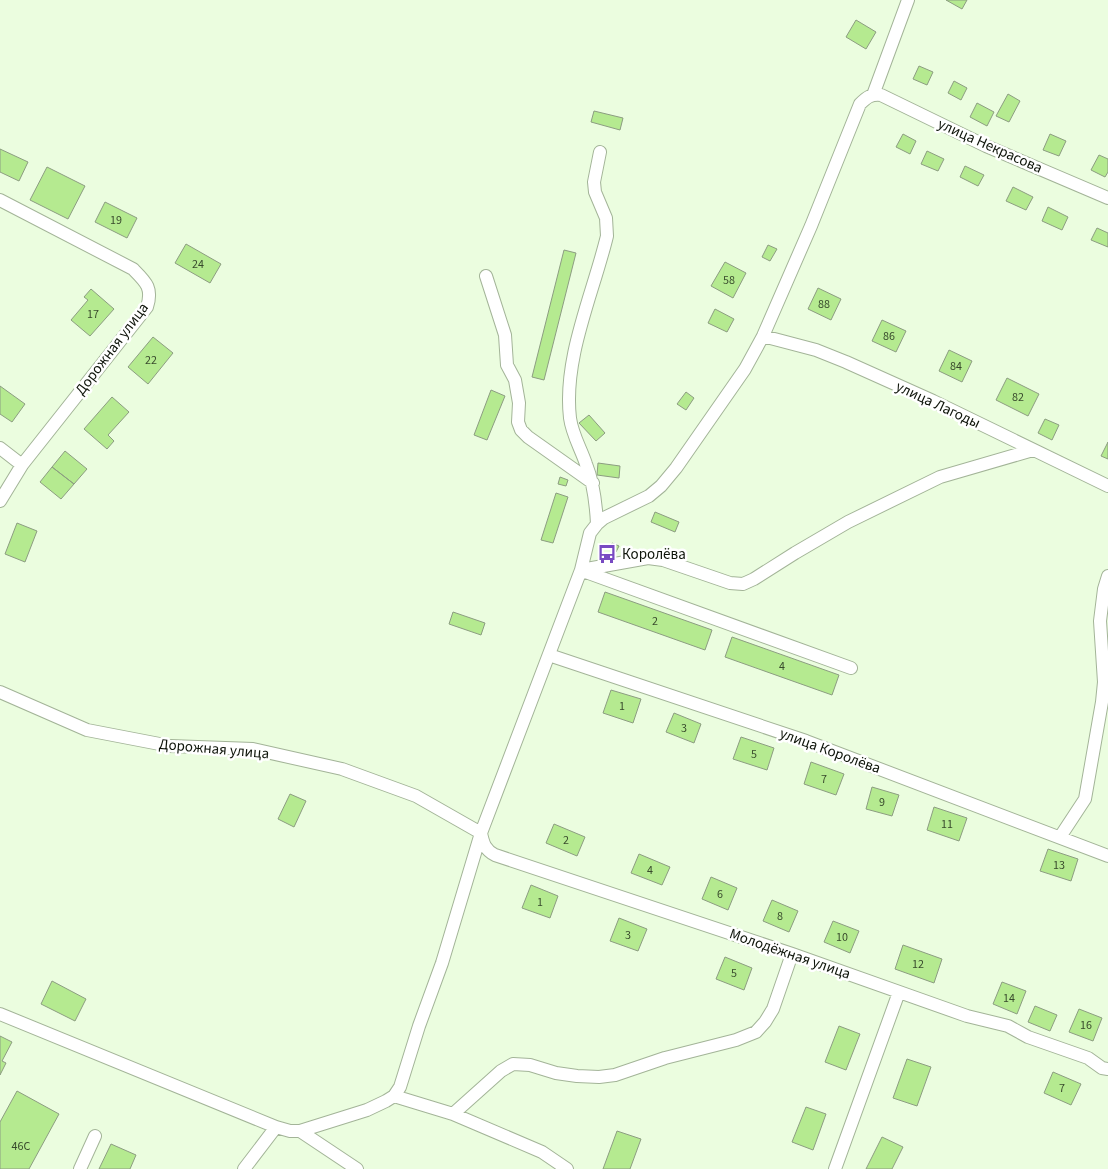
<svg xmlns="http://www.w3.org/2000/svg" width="1108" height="1169" font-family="'Source Sans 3',sans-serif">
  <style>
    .building { fill: #b5ea90; stroke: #8c9d81 }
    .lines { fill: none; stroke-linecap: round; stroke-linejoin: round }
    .minor-casing { stroke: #a3b498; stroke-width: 14 }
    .minor { stroke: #fff; stroke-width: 12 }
    .labels { text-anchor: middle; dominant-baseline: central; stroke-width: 5; stroke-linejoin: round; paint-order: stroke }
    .number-label { font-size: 12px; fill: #384a2c }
    .street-label { font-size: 15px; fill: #0e140a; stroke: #fff }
    .poi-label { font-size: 15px; fill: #0e140a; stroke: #fff; text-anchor: start }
  </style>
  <rect width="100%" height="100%" fill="#ebfddf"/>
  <path class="building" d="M946,0h21l-5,9z
    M856,20l20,12 -10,17 -20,-12z
    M919,66l14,6 -6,13 -14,-6z
    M954,81l13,7 -6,12 -13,-7z
    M1008,94l12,7 -11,21 -13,-6z
    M977,103l17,9 -7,14 -17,-9z
    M594,111l29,7 -3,12 -29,-8z
    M903,134l13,7 -6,13 -14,-7z
    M1050,134l16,7 -7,15 -16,-6z
    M0,149l28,13 -9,19 -19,-9z
    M927,151l17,8 -6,12 -17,-7z
    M1099,155l9,4v13l-3,5 -14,-7z
    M965,166l19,9 -6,11 -18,-9z
    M47,167l38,19 -17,33 -38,-19z
    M1013,187l20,10 -7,13 -20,-9z
    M105,202l32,16 -10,20 -32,-16z
    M1048,207l20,10 -6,13 -20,-9z
    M1097,228l11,5v14l-17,-7z
    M186,244l35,20 -11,19 -35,-20z
    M768,245l9,4 -7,12 -8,-4z
    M564,250l12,3 -32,127 -12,-3z
    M725,262l21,11 -13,25 -22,-12z
    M818,288l23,11 -10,21 -23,-11z
    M91,289l23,20 -24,27 -19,-16 17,-20 -4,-3z
    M715,309l19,10 -7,13 -19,-9z
    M882,320l24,11 -10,21 -24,-11z
    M153,337l20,16 -25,31 -20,-17z
    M949,350l23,11 -10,21 -23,-11z
    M1007,378l32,16 -11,22 -32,-16z
    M0,386l25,18 -13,18 -12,-8z
    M491,390l14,6 -18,44 -13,-5z
    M686,392l8,6 -8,12 -9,-6z
    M112,397l17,15 -21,23 6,6 -7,8 -23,-20z
    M589,415l16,18 -9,8 -17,-18z
    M1045,419l14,6 -7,15 -14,-7z
    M1108,442v17l-7,-3z
    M65,451l22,18 -13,15 -22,-17z
    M598,463l22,3 -1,12 -22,-3z
    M52,467l22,17 -13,15 -21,-17z
    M560,477l8,3 -2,6 -8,-2z
    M556,493l12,4 -15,46 -12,-3z
    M655,512l24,10 -4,10 -24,-10z
    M17,523l20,8 -12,31 -20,-8z
    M612,543l7,3 -3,6 -6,-3z
    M605,592l107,38 -7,20 -107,-38z
    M453,612l32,11 -4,12 -32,-11z
    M732,637l107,38 -7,20 -107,-38z
    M611,690l30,9 -8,24 -30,-10z
    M674,713l27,11 -7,19 -28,-11z
    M741,737l33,11 -7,22 -34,-11z
    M811,762l33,12 -8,21 -32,-11z
    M872,787l27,8 -7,21 -26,-7z
    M290,794l16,7 -12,26 -16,-8z
    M934,807l33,11 -8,23 -32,-11z
    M554,824l31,13 -8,19 -31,-13z
    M1048,849l30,10 -7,22 -31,-10z
    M639,854l31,13 -8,18 -31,-12z
    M711,877l26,11 -9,22 -26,-11z
    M531,885l27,11 -8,22 -28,-10z
    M772,900l26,11 -9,21 -26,-11z
    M619,918l28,11 -9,22 -28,-10z
    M833,921l26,10 -9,22 -26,-11z
    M903,945l39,14 -8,24 -39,-14z
    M725,957l27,11 -8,22 -28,-11z
    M52,981l34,18 -11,22 -34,-17z
    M1002,982l24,9 -9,23 -24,-10z
    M1035,1006l22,9 -7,16 -22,-9z
    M1079,1009l23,9 -9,23 -24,-9z
    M839,1026l21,8 -14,36 -21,-8z
    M0,1036l12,6 -10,19 4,2 -6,12z
    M907,1059l24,8 -14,39 -24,-8z
    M1053,1072l28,12 -10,21 -27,-12z
    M17,1091l42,23 -30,55h-29v-47z
    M806,1107l20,7 -13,36 -21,-8z
    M617,1131l24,8 -11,30h-27z
    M882,1137l21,10 -11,22h-26z
    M111,1144l25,11 -6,14h-31z"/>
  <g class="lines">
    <g class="minor-casing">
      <path id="minor" d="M873,95l35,-95
        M0,200l133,69c13,13 20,19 14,38l-125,158 -22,36
        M486,276l19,59 2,30 8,15 4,23 -1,19 3,8 7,7 65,46
        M763,336l53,14 30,12 87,39 175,85
        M0,448l22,17
        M597,524c-1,-21 -3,-40 -11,-60 -5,-15 -14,-30 -16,-46 -7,-60 23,-124 37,-182l-1,-18 -11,-26 -1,-10 6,-30
        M581,570l67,-12 15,2 67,23 13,1 11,-5 41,-26 53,-31 92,-45 93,-27
        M583,571l268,97
        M549,655l257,86 302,115
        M0,692l87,38 83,16 83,3 89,20 74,27 65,37
        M481,833c2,10 4,17 14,22l297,99 175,62 41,10 20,11 60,21 14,10 6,1
        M1060,837l25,-38 17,-97 2,-20 -4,-61 4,-32 4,-13
        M0,1014l276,113 14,4h10l67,-21 19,-9 8,-5 6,-9 19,-61 23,-63 39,-130 100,-263 9,-37 7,-9 7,-6 45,-22 12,-10 15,-18 69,-99 18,-33 48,-110 49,-122c7,-7 11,-10 21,-9l105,51 122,52
        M394,1096l59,18 89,38 25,17
        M453,1114l48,-43 12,-7 17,1 26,8 21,3 22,1 16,-2 50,-17 71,-18 20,-8 9,-10 8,-13 19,-55
        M300,1131l57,38
        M80,1169l15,-33
        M244,1169l32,-42
        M835,1169l64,-177"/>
    </g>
    <use href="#minor" class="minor"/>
  </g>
  <defs>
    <g id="bus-bare" transform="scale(1.5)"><path d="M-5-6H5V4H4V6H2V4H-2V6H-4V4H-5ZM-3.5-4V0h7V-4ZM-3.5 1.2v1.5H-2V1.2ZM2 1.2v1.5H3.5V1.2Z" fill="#784ac2" stroke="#fff" stroke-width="2.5" paint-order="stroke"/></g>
  </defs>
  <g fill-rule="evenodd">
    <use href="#bus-bare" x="607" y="554"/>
  </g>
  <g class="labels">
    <g class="number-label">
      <text x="116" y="220">19</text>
      <text x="198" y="264">24</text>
      <text x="729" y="280">58</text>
      <text x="824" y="304">88</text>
      <text x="93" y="314">17</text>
      <text x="889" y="336">86</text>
      <text x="151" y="360">22</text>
      <text x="956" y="366">84</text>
      <text x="1018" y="397">82</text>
      <text x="655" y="621">2</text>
      <text x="782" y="666">4</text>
      <text x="622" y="706">1</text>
      <text x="684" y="728">3</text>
      <text x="754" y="754">5</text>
      <text x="824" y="779">7</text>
      <text x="882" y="802">9</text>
      <text x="947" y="824">11</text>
      <text x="566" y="840">2</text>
      <text x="1059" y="865">13</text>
      <text x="650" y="870">4</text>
      <text x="720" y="894">6</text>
      <text x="540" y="902">1</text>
      <text x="780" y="916">8</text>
      <text x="628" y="935">3</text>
      <text x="842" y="937">10</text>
      <text x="918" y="964">12</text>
      <text x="734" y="973">5</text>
      <text x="1009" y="998">14</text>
      <text x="1086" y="1025">16</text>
      <text x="1062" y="1088">7</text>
      <text x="21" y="1146">46С</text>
    </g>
    <g class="street-label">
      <text transform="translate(990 146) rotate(24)">улица Некрасова</text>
      <text transform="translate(112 349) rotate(-53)">Дорожная улица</text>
      <text transform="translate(938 405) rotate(25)">улица Лагоды</text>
      <text transform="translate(214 749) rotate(5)">Дорожная улица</text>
      <text transform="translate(830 751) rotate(20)">улица Королёва</text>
      <text transform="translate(790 954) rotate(19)">Молодёжная улица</text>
    </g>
    <g class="poi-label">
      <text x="622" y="554">Королёва</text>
    </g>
  </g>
</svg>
